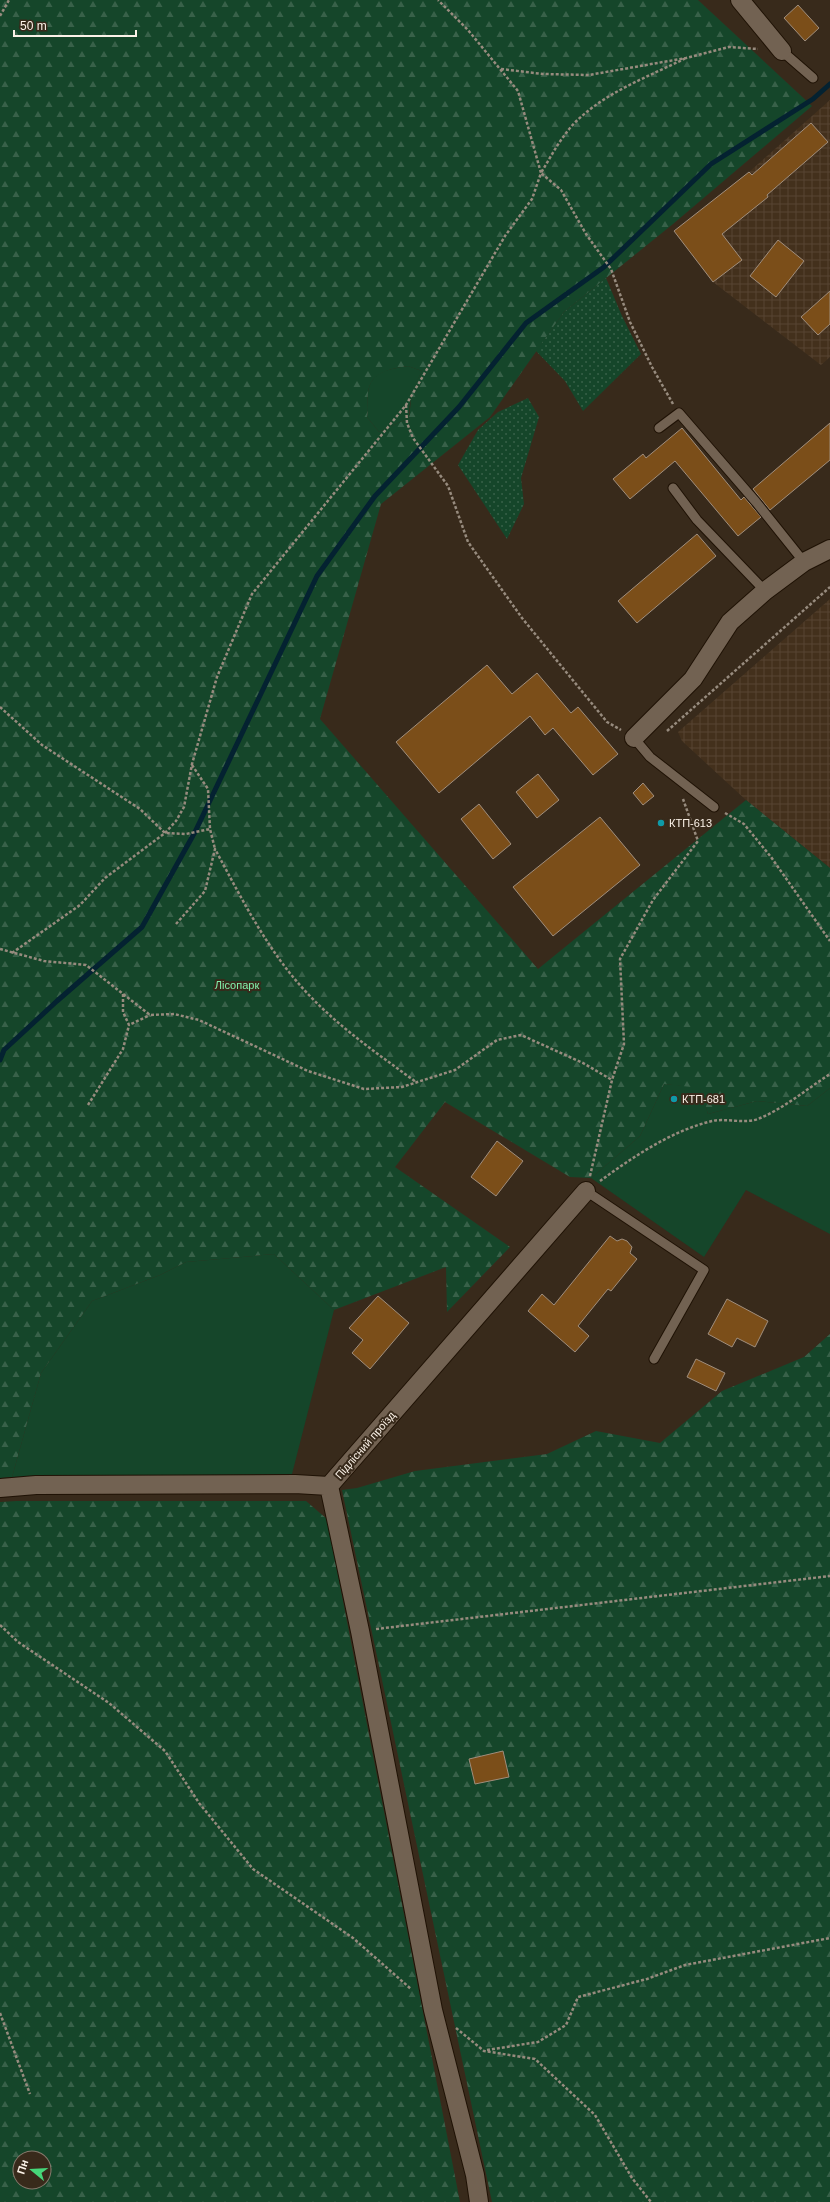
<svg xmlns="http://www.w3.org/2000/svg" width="830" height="2202" font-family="Arial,sans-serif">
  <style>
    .industrial { fill: url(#industrial-grid) }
    .grass { fill: #15462a }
    .forest { fill: url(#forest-firs); fill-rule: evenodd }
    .garden { fill: url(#garden-dots) }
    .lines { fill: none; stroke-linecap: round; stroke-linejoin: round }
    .stream { stroke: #042231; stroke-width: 5 }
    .building { fill: #7b4e19; stroke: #a08e7d }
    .lane-casing { stroke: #1f1205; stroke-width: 11 }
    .street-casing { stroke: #1f1205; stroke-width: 20 }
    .path { stroke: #978b7e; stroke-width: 2.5; stroke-dasharray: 3 2; stroke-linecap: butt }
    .lane { stroke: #726252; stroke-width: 9 }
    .street { stroke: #726252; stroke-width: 18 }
    .culture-dot { fill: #0f9aa8; stroke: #382a1b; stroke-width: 1.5 }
    .labels { text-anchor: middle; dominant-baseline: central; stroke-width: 4; stroke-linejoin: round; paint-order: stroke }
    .poi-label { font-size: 11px; fill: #fbf2e8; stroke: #382a1b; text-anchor: start }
    .park-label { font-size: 11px; fill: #81f1ac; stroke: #382a1b }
    .street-label { font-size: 11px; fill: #fbf2e8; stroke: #382a1b }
  </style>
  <defs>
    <pattern id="industrial-grid" width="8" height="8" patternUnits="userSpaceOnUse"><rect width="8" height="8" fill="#43301c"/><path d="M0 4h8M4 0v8" fill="none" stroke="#564432"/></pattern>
    <pattern id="forest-firs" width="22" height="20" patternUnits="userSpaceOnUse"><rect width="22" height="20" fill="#15462a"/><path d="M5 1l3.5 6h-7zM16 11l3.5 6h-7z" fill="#386149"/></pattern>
    <pattern id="garden-dots" width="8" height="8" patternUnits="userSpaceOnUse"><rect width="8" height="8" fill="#15462a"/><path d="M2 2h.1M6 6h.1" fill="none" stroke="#386149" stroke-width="1.8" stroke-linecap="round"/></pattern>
  </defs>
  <rect width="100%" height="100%" fill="#382a1b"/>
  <path class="industrial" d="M830,100v257l-9,8 -108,-83 -39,-51 75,-59z
    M830,599v269l-84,-68 -64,-59 -4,-9z"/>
  <path class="grass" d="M408,366l14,5c-8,16 -13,29 -13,47l-30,14 -12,-15c2,-9 0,-15 1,-24 2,-22 22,-24 40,-27z
    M664,1084l36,3 8,27 49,-13 50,5 23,-18v146l-84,-44 -42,67 -113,-79 49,-42z
    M274,1254l60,56 -42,164 -280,3 29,-104 51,-72 68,-26 26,-13z"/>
  <path class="forest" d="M0,0h698l114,106 -139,118 -109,88 -74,105 -109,87 -61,215 218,250 208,-169 84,68v220l-23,18 -50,-5 -49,13 -8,-26 -36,-4 -24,52 -49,42 -21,-1 -125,-75 -50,65 115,80 -63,65 -1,-45 -112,43 -60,-56 -88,8 -26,13 -68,26 -51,72 -29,104 -12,1zM408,366l14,5 -10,20 -3,27 -30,14 -12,-15c2,-9 0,-15 1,-24 2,-21 22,-24 40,-27z
    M830,1334v868h-338l-150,-712 15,-2 58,-17 132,-17 49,-23 64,12 62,-52 82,-34z
    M17,1501h289l21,18 133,683h-460v-700zM20,2158h24v24h-24z"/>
  <path class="garden" d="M606,278l16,38 19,38 -58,57 -18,-30 -29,-30 28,-39z
    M528,398l11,19 -18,61 3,26 -17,35 -49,-74 20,-35 20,-18z"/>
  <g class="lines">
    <path class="stream" d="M0,1060l4,-10 53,-49 85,-74 53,-95 122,-256 58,-80 84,-89 67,-84 78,-56 107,-103 102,-65 17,-15"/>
  </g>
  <path class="building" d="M798,5l21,23 -14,13 -21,-23z
    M811,123l17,19 -61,53 1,2 -46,37 20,26 -29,22 -39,-51 75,-59 3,3z
    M778,240l26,21 -28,36 -26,-21z
    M830,291v33l-12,11 -17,-18z
    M830,423v37l-60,50 -17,-21z
    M682,428l59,72 3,-3 17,20 -23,19 -63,-75 -45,38 -17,-20 30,-25 3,4z
    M697,534l19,22 -79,67 -19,-22z
    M487,665l25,29 25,-21 34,40 7,-6 40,47 -25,21 -40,-47 -8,7 -15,-19 -91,77 -43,-51z
    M538,774l21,26 -22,18 -21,-26z
    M643,783l11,13 -11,9 -10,-12z
    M479,804l32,40 -18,15 -32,-40z
    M600,817l40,48 -87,71 -40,-49z
    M497,1141l26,20 -27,35 -25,-19z
    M610,1236l7,5 5,-2 5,2 5,6 -2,6 7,6 -26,32 -3,-2 -30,37 11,10 -14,16 -47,-41 14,-17 12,11z
    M378,1296l31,27 -39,46 -18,-16 11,-13 -14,-12z
    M727,1299l41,22 -13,26 -18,-9 -5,9 -24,-13z
    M696,1359l29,14 -9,18 -29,-14z
    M503,1751l6,26 -34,7 -6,-25z"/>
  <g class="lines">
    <g class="lane-casing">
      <path id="lane" d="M782,51l31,27
        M659,428l20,-15 77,89 48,60
        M673,488l24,32 68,71
        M634,738l16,19 64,50
        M586,1191l118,79 -50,89"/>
    </g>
    <g class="street-casing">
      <path id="street" d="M740,0l42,51
        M634,738l59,-59 37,-57 35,-31 39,-29 26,-13
        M329,1486l31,145 73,379 42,165 4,27
        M329,1486l257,-295
        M0,1488l36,-3 259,-1 34,2"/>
    </g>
    <path class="path" d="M0,16l9,-16
      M501,69l42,5 46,1 97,-17 43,-11 29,2
      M673,404l-21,-37 -22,-45 -19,-53 -25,-35 -25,-44 -20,-17c12,-20 23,-42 41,-57 29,-26 70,-41 104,-58
      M406,405l1,18 6,15 35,48 20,56 54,76 85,104 14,8
      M0,707l42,38 98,64 25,24 21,1 24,-5
      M667,731l163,-144
      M192,765l16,24 2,40 5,20
      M725,813l19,11 27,33 59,84
      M176,924l29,-33 10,-42c27,50 53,103 93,145 32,34 70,60 108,88
      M0,949l44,12 42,4 64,50 24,-1 25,6 109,51 56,18 38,-2 53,-17 42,-30 24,-5 62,28 29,17
      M12,953l68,-48 25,-27 60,-45 11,-12 8,-14 8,-43 25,-87 35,-83 154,-189 99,-169 27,-37 9,-26 -23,-82 -50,-61 -30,-30
      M123,994v18l6,13 21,-10
      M88,1105l35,-56 6,-24
      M590,1176l22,-96 12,-36 -4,-85 33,-59 45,-59 -15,-42
      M600,1181c33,-24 71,-50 112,-60 14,-3 32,3 46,-2 25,-10 49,-30 72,-45
      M0,1625l18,17 91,61 56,48 34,52 54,66 100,69 58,51
      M376,1629l454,-53
      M0,2013l30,81
      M456,2028l28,23 51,8 60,56 37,63 19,24
      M487,2050l51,-8 28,-17 12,-28 69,-18 38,-14 145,-27"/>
    <use href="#lane" class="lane"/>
    <use href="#street" class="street"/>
  </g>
  <g class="culture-dot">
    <circle cx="661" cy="823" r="4"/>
    <circle cx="674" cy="1099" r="4"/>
  </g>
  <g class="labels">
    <g class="poi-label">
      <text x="669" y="823">КТП-613</text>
      <text x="682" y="1099">КТП-681</text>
    </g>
    <g class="park-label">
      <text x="237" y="985">Лісопарк</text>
    </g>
    <g class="street-label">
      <text transform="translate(365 1445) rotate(-49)">Підлісний проїзд</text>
    </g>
  </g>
  <g transform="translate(32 2170) rotate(288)"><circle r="19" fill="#382a1b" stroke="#867a6d"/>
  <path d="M0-3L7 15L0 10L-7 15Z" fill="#46d77a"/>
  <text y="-6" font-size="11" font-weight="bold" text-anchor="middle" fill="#fbf2e8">Пн</text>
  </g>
  <path d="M14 30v6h122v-6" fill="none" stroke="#fbf2e8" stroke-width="2"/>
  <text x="20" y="30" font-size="12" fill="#fbf2e8" stroke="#382a1b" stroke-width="3" paint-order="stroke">50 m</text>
</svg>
